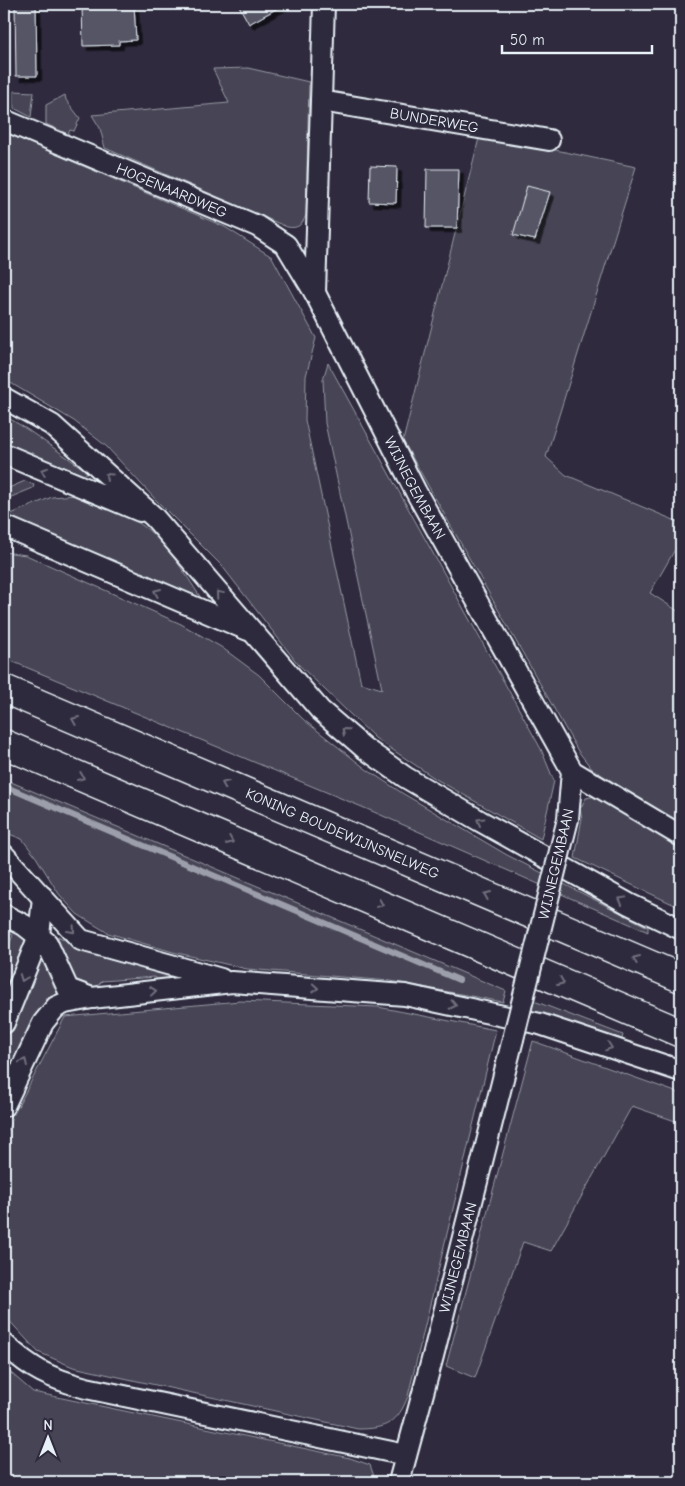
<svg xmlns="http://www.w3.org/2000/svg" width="685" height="1486" font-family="'Comic Neue',sans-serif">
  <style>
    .green { fill: #464455; stroke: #979aa6 }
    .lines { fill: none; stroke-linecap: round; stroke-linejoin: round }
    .stream { stroke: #9c9fab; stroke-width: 6 }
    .building { fill: #575565; stroke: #e8f1f8; filter: url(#shadow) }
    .minor-casing { stroke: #e8f1f8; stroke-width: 24 }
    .highway-casing { stroke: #e8f1f8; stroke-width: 31 }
    .minor { stroke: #2f2a3d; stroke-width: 20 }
    .highway { stroke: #2f2a3d; stroke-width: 28 }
    .minor-bridge-casing { stroke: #e8f1f8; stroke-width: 24; stroke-linecap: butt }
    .minor-bridge { stroke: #2f2a3d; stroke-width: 20 }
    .oneway { stroke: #70707e }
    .labels { text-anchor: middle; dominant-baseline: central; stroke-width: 4; stroke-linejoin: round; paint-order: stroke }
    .street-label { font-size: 15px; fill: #e8f1f8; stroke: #2f2a3d }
  </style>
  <defs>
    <filter id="shadow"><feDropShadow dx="4.5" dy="4.5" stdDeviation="0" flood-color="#0009"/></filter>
  </defs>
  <rect width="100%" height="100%" fill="#2f2a3d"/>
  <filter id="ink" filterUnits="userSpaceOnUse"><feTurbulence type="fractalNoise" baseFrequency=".02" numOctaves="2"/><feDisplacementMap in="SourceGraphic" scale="10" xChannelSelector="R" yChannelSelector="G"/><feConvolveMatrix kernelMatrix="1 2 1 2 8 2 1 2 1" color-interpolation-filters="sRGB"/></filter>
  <g filter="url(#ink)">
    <path class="green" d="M248,68l61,14 -3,133c-4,10 -8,14 -19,12l-182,-79 -5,-20 -8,-13 137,-12 -16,-34z
      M14,91l20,1 -3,25 -17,-9z
      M65,95l1,5 14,18 -6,13 -4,-1 -2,4 -22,-10v-19z
      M4,132l221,95 47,30 44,81 -10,38 -1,44 56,263 21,6 -57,-266 -2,-44 5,-16 213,386 13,32 -13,58 -105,-60 -61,-41 -77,-74 -76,-98 -67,-67 -49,-53 -32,-25 -70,-42z
      M480,134l156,33 -90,290 20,18 115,48v16l-31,54 31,20v210l-89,-54 -14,-18 -175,-310z
      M4,415l24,15 60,42 -4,3 -80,-32z
      M25,481l9,4 -1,3 -29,12v-10z
      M74,495c17,5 48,17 63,27 27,16 47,50 64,76l-4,1 -191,-83 46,-19z
      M4,552l22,3 155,69 40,23 38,28 45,45 62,49 36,24 105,62 141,72v5l-274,-120 -370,-154z
      M4,779l502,212 -3,11 -113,-21 -143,-12 -74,-17 -65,-19 -31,-19 -18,-20 -23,-37 -14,-18 -18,-7z
      M595,796l86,50v62l-106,-50 7,-40 -2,-9 6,-11z
      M4,925l22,12 2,6 -10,35 -13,4 -1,4v-28l9,-23 -9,-4z
      M58,936l22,13 20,8 82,21 -21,6 -6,-7 -53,4 -7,8 -21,-7 -12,-26z
      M41,957h2l18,36 -14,5 -43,95v-48z
      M240,1001l138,6 118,23 -88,366c-10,27 -22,33 -50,33l-285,-62 -35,-15 -34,-37v-175l10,-26 51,-97z
      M534,1001l89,34 -1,4 -91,-28z
      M533,1041l148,53v29l-49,-17 -81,145 -28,-9 -48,136 -29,-12z
      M4,1367l29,25 317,66 20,7 6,17h-372z"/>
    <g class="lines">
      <path class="stream" d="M4,786l455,194"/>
    </g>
    <path class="building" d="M15,4h21l1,72h-21z
      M82,4h52l2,36 -17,1v4l-36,1z
      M238,4h47l-36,20z
      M370,166l27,1 -1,36 -27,-1z
      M427,169h32l-2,59h-31z
      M527,186l23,6 -15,48 -22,-5z"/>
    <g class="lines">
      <g class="minor-casing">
        <g id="minor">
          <path id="s1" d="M321,101l228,39"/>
          <path id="s2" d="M4,120l253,106 29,19 29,48 101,199 156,279 -4,48"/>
          <path d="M315,293l9,-289"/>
          <path d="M4,398l48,27 102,92 166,193 44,38 41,29 75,44 149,83 52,25"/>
          <path d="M4,454l136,57"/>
          <path d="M4,526l244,104"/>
          <path d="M572,771l109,65"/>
          <path d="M4,855l77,85 140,39"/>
          <path d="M4,915l20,10 23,18 21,46 24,9"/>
          <path d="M4,1023l35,-87 4,-39"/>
          <path d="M4,1106l39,-83 13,-16 9,-4 27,-5 140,-16 173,13 135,29 141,47"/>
          <path d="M4,1344c29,26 45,34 82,44l320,67"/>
          <path id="s3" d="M399,1482l34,-126 80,-317"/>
        </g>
      </g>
      <g class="highway-casing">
        <g id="highway">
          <path id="s4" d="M4,689l677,289"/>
          <path d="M4,744l677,289"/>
        </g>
      </g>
      <use href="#minor" class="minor"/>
      <use href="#highway" class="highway"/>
      <g class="minor-bridge-casing">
        <path id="minor-bridge" d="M513,1039l55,-220"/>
      </g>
      <use href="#minor-bridge" class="minor-bridge"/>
    </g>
    <defs><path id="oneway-chevron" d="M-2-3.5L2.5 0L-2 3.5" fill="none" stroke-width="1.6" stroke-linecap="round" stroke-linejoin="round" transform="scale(1.25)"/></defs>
    <g class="oneway">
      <use href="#oneway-chevron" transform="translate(44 471) rotate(-158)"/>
      <use href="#oneway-chevron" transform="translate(108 476) rotate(-138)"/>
      <use href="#oneway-chevron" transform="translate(157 592) rotate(-157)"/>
      <use href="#oneway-chevron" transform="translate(219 594) rotate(-130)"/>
      <use href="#oneway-chevron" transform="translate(75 720) rotate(-157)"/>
      <use href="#oneway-chevron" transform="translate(345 731) rotate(-139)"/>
      <use href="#oneway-chevron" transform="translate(81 777) rotate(23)"/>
      <use href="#oneway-chevron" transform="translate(225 784) rotate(-157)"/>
      <use href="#oneway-chevron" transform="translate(480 821) rotate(-150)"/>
      <use href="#oneway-chevron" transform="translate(230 841) rotate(23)"/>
      <use href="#oneway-chevron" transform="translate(487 895) rotate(-157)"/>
      <use href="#oneway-chevron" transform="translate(622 900) rotate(-151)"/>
      <use href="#oneway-chevron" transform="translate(380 904) rotate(23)"/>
      <use href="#oneway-chevron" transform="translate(72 930) rotate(48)"/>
      <use href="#oneway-chevron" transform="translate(636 959) rotate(-157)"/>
      <use href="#oneway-chevron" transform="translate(23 978) rotate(111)"/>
      <use href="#oneway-chevron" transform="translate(561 982) rotate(23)"/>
      <use href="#oneway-chevron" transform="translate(315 988) rotate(4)"/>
      <use href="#oneway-chevron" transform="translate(153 991) rotate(-6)"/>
      <use href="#oneway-chevron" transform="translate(453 1005) rotate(12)"/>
      <use href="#oneway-chevron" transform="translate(609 1047) rotate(19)"/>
      <use href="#oneway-chevron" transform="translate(24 1062) rotate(-65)"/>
    </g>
  </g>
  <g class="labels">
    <g class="street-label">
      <text stroke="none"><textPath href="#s1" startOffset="115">BUNDERWEG</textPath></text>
      <text stroke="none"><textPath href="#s2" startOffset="182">HOGENAARDWEG</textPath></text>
      <text stroke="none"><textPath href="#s2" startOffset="584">WIJNEGEMBAAN</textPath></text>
      <text stroke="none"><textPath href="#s4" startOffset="368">KONING BOUDEWIJNSNELWEG</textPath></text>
      <text transform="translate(556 864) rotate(-77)">WIJNEGEMBAAN</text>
      <text stroke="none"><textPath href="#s3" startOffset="232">WIJNEGEMBAAN</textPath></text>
    </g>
  </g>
  <rect width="685" height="1486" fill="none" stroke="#2f2a3d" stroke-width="20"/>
  <rect x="10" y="10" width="665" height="1466" fill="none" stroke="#e8f1f8" stroke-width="2" filter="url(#ink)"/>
  <g transform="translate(48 1438)" stroke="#2f2a3d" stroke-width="4" paint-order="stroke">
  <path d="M0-4L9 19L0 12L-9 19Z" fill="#e8f1f8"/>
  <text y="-8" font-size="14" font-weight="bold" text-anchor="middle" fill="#e8f1f8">N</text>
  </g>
  <path d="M502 45v8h150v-8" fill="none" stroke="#e8f1f8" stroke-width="2.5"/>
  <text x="510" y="45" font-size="15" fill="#e8f1f8" stroke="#2f2a3d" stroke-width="4" paint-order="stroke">50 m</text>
</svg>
